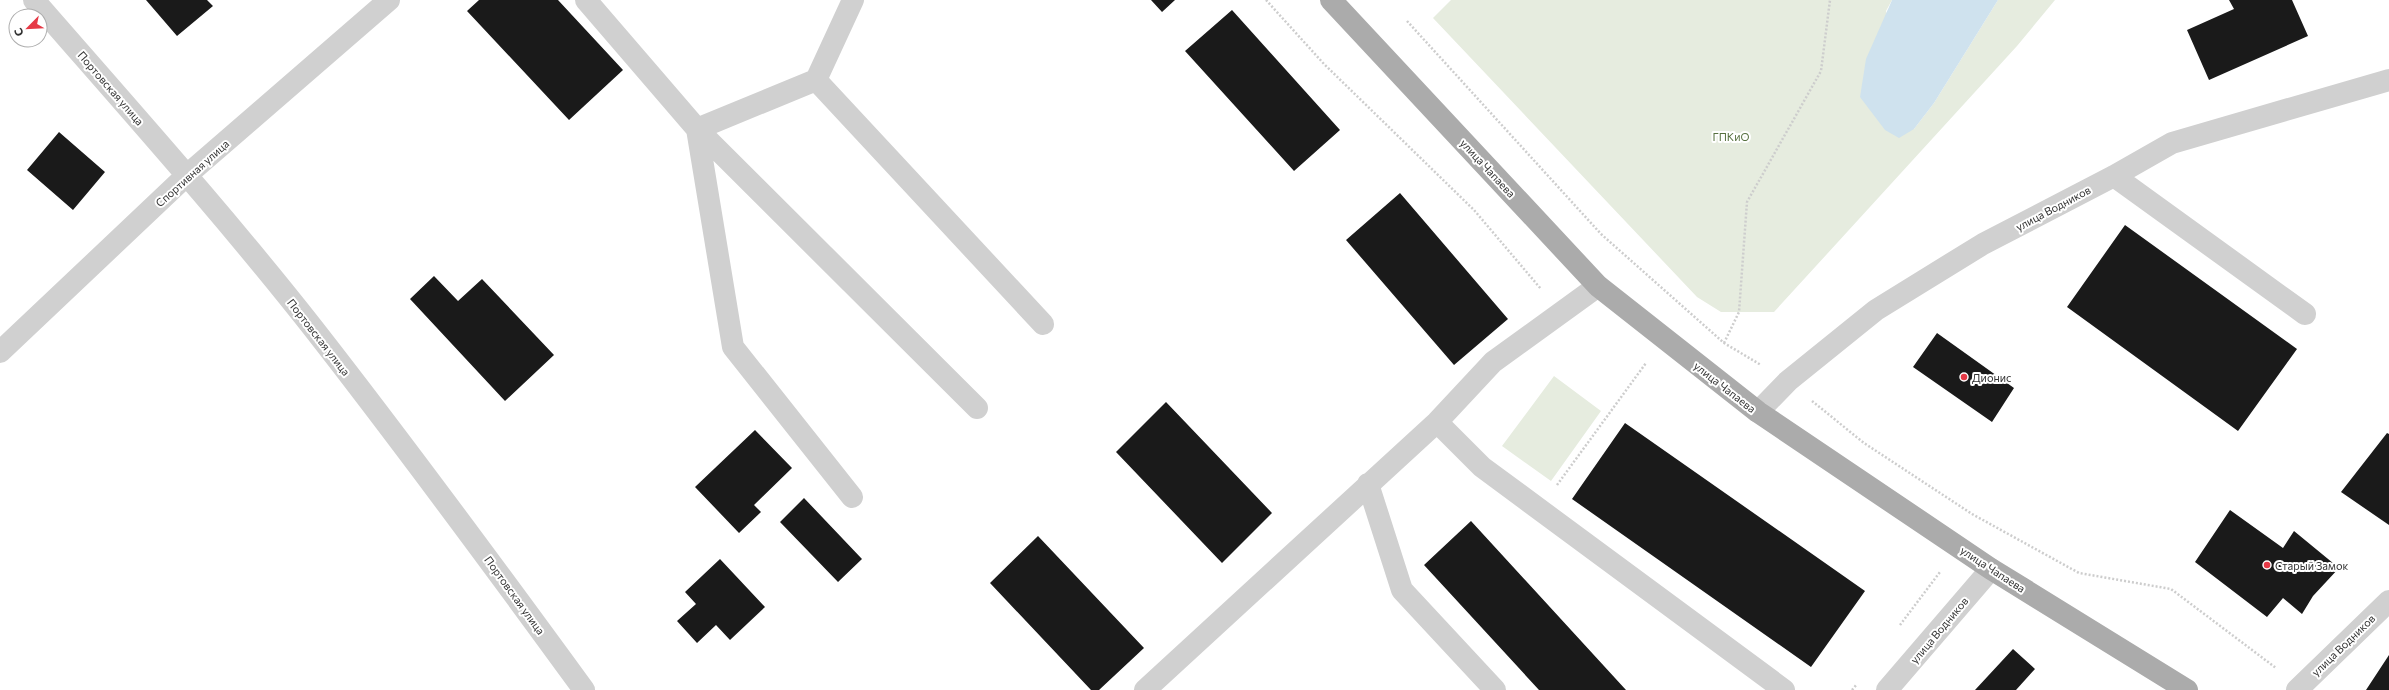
<svg xmlns="http://www.w3.org/2000/svg" width="2389" height="690" font-family="Commissioner,sans-serif">
  <style>
    .green { fill: #e6ecdf }
    .water { fill: #cfe2ee }
    .building { fill: #1a1a1a }
    .lines { fill: none; stroke-linecap: round; stroke-linejoin: round }
    .path { stroke: #cdcdcd; stroke-width: 2.5; stroke-dasharray: 2 2; stroke-linecap: butt }
    .minor { stroke: #d0d0d0; stroke-width: 22 }
    .major { stroke: #ababab; stroke-width: 22 }
    .poi-dot { fill: #e63946; stroke: #fff; stroke-width: 1.5 }
    .labels { text-anchor: middle; dominant-baseline: central; stroke-width: 4; stroke-linejoin: round; paint-order: stroke }
    .street-label { font-size: 11px; fill: #333; stroke: #fff }
    .park-label { font-size: 11px; fill: #56703f; stroke: #fff }
    .poi-label { font-size: 11px; fill: #333; stroke: #fff; text-anchor: start }
  </style>
  <rect width="100%" height="100%" fill="#fff"/>
  <path class="green" d="M1451,0h441l-6,11 28,118 20,-26 64,-103h57l-38,46 -243,266h-53l-24,-15 -264,-279z
    M1554,376l47,35 -50,70 -49,-35z"/>
  <path class="water" d="M1892,0h106l-64,103 -20,26 -15,9 -14,-8 -25,-33 6,-38z"/>
  <path class="building" d="M146,0h61l6,6 -36,30z
    M479,0h79l65,70 -54,50 -102,-109z
    M1151,0h24l-13,12z
    M2229,0h63l16,36 -99,44 -22,-50 47,-21z
    M1232,10l108,120 -46,41 -109,-120z
    M59,132l46,40 -32,38 -46,-40z
    M1400,193l108,126 -54,46 -108,-125z
    M2125,225l172,124 -59,82 -171,-124z
    M434,276l24,25 24,-22 72,76 -49,46 -95,-102z
    M1937,333l77,55 -22,34 -79,-55z
    M1166,402l106,111 -50,50 -106,-111z
    M1625,423l240,168 -54,76 -239,-168z
    M755,430l37,38 -38,37 7,7 -22,21 -44,-46z
    M2387,433l2,1v91l-48,-33z
    M804,498l58,61 -24,23 -58,-60z
    M2230,510l53,38 11,-17 45,37 -26,28 -11,18 -19,-16 -16,19 -72,-55z
    M1471,521l155,169h-87l-115,-125z
    M1038,536l106,112 -45,42h-8l-101,-107z
    M720,559l45,48 -35,33 -14,-15 -19,18 -20,-22 19,-17 -11,-12z
    M2013,649l22,20 -19,21h-41z
    M2389,655v35h-23z"/>
  <g class="lines">
    <path class="path" d="M1266,0l58,64 150,146 67,79
      M1407,21l194,213 123,109 37,22
      M1724,343l15,-31 8,-110 74,-131 9,-71
      M1812,401l52,42 108,71 107,59 92,16 105,79
      M1557,485l89,-122
      M1900,625l40,-53
      M1852,690l5,-6"/>
    <path class="minor" d="M34,0c94,108 190,215 279,328 93,119 182,240 271,362
      M586,0l111,129 36,218 119,150
      M816,80l37,-80
      M2114,176l191,138
      M0,352l187,-177 202,-175
      M977,408l-280,-279 119,-49 227,244
      M1758,412l30,-31 88,-71 107,-66 131,-68 58,-33 217,-63
      M1437,422l45,45 302,223
      M1368,484l34,106 93,100
      M1145,690l292,-268 56,-60 105,-76
      M1887,690l104,-121
      M2297,690l92,-89"/>
    <path class="major" d="M1331,0l267,286 160,126 233,157 196,121"/>
  </g>
  <g class="poi-dot">
    <circle cx="1964" cy="377" r="4"/>
    <circle cx="2267" cy="565" r="4"/>
  </g>
  <g class="labels">
    <g class="street-label">
      <text transform="translate(111 88) rotate(49)">Портовская улица</text>
      <text transform="translate(1488 168) rotate(47)">улица Чапаева</text>
      <text transform="translate(192 173) rotate(-42)">Спортивная улица</text>
      <text transform="translate(2053 208) rotate(-28)">улица Водников</text>
      <text transform="translate(319 337) rotate(52)">Портовская улица</text>
      <text transform="translate(1725 387) rotate(38)">улица Чапаева</text>
      <text transform="translate(1993 569) rotate(33)">улица Чапаева</text>
      <text transform="translate(515 595) rotate(54)">Портовская улица</text>
      <text transform="translate(1939 630) rotate(-50)">улица Водников</text>
      <text transform="translate(2343 645) rotate(-44)">улица Водников</text>
    </g>
    <g class="park-label">
      <text x="1731" y="136">ГПКиО</text>
    </g>
    <g class="poi-label">
      <text x="1972" y="377">Дионис</text>
      <text x="2275" y="565">Старый Замок</text>
    </g>
  </g>
  <g transform="translate(28 28) rotate(246)"><circle r="19" fill="#ffffff" stroke="#adadad"/>
  <path d="M0-3L7 15L0 10L-7 15Z" fill="#e63946"/>
  <text y="-6" font-size="11" font-weight="bold" text-anchor="middle" fill="#333333">С</text>
  </g>
</svg>
